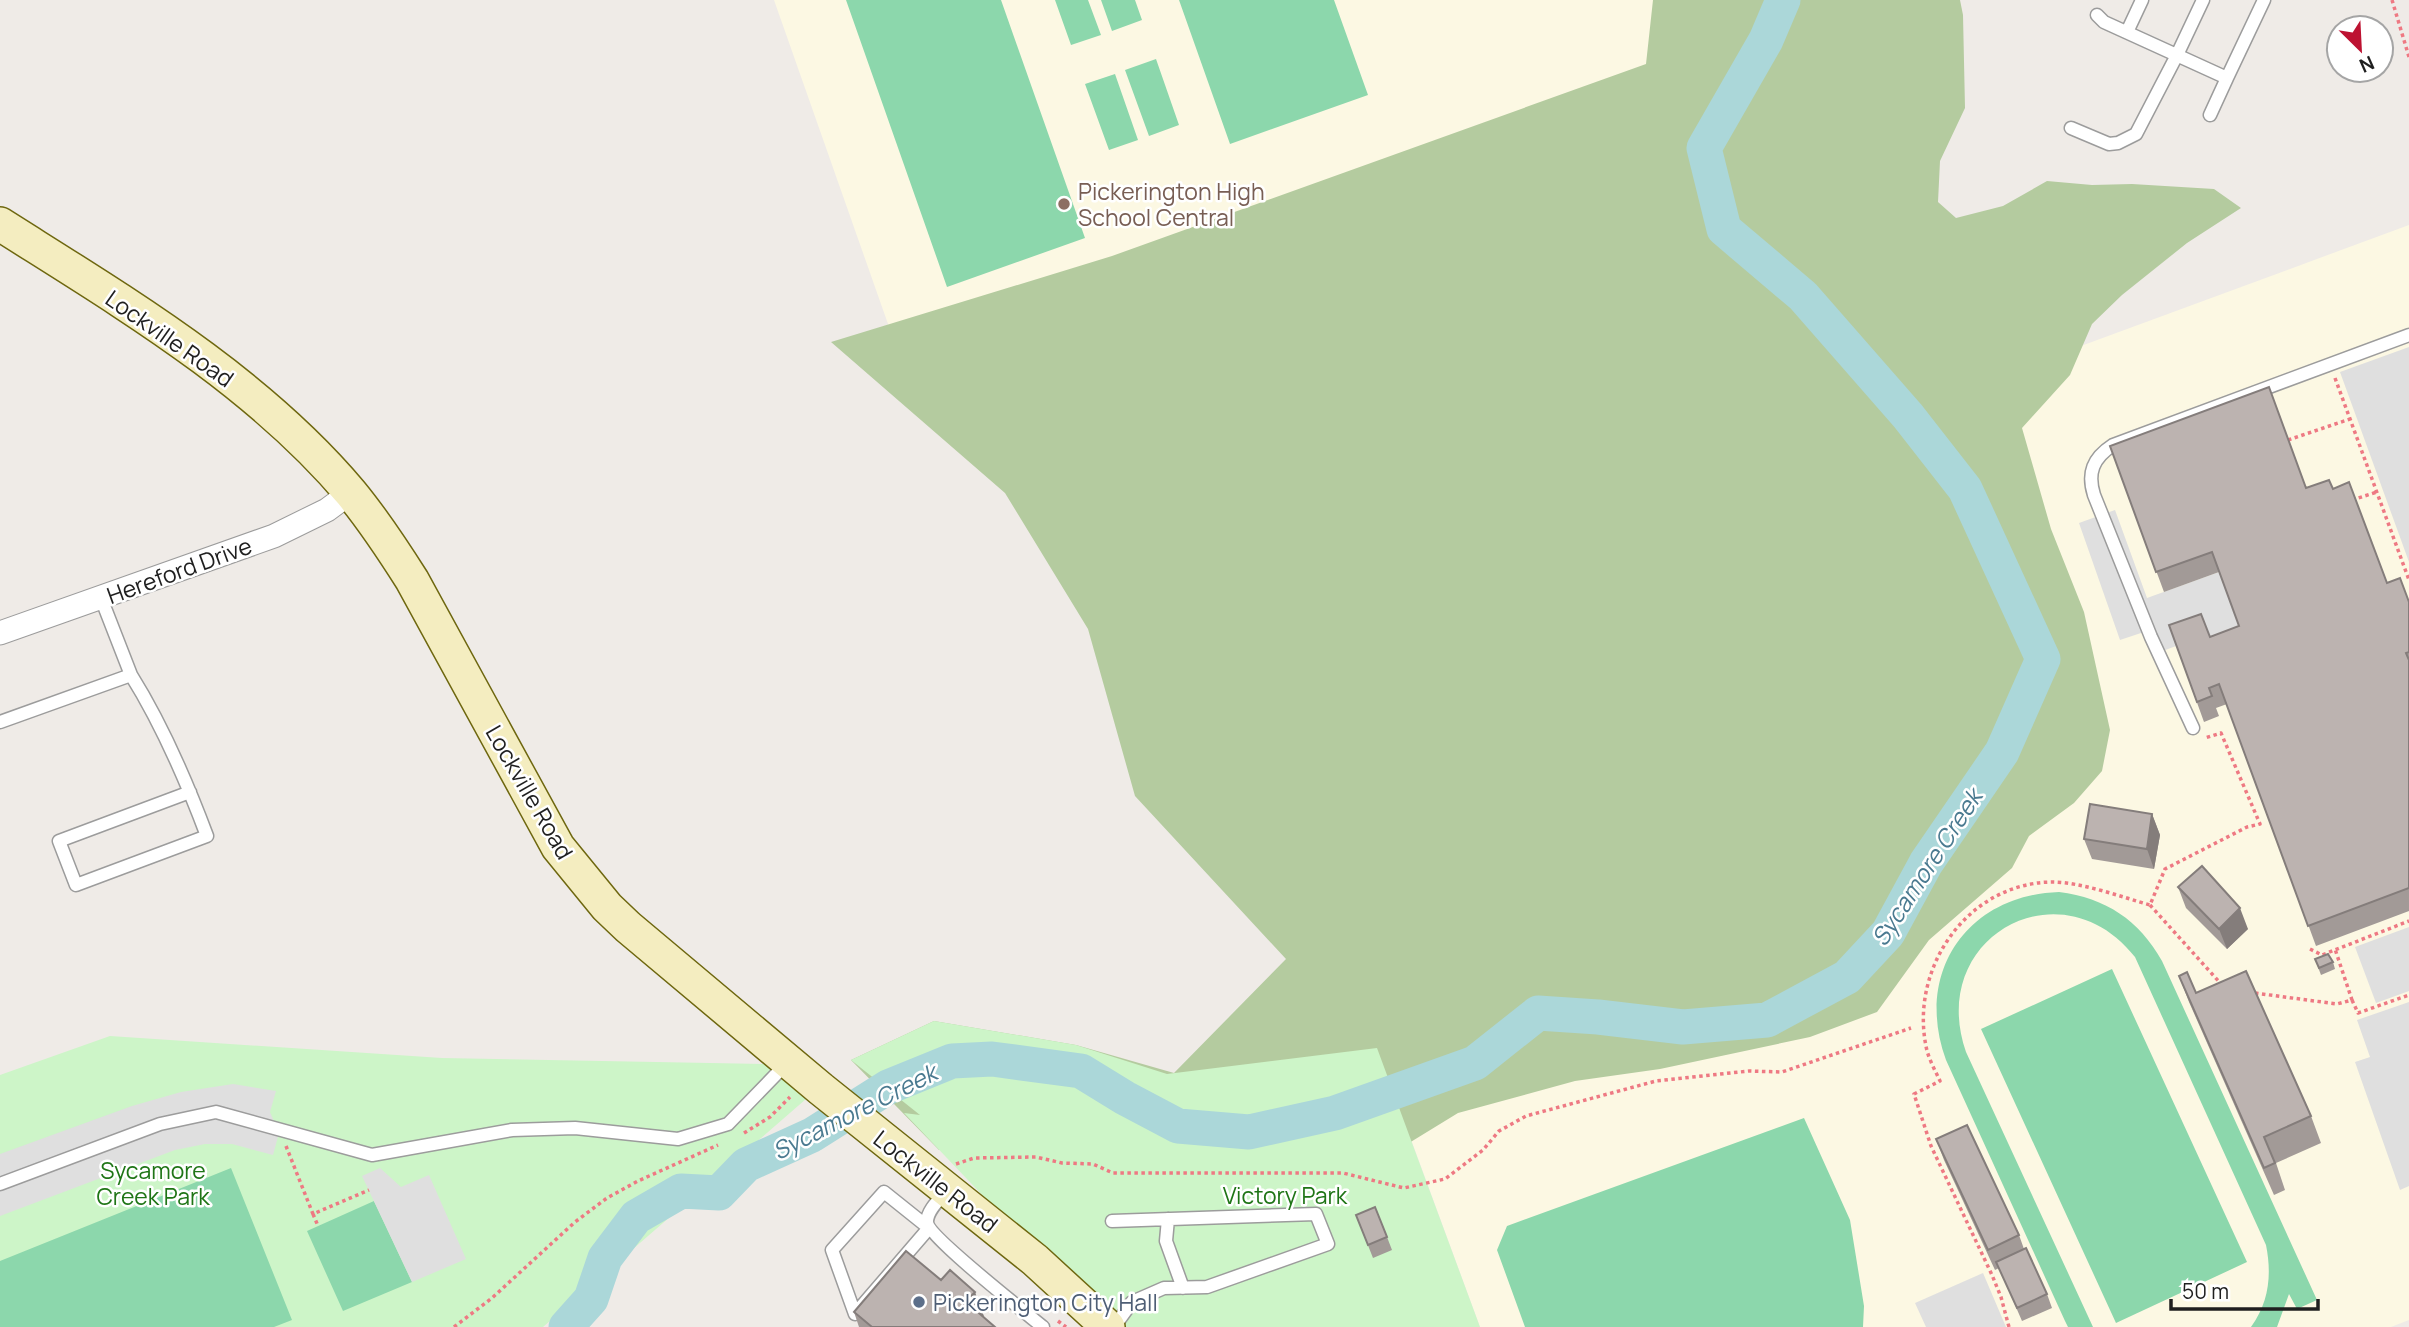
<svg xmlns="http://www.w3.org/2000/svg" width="2409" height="1327" font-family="Manrope,sans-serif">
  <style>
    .education { fill: #fcf8e3 }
    .forest { fill: #b4cb9f }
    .park { fill: #cdf5c8 }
    .pitch { fill: #8cd7ac }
    .parking { fill: #dfdfdf }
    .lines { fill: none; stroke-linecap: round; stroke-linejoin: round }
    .river { stroke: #abd7d9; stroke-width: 35 }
    .lane-casing { stroke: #9c9c9c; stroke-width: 15 }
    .street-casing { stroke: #9c9c9c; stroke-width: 25 }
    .secondary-casing { stroke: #6e670f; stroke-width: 36 }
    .path { stroke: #ee7983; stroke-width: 3.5; stroke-dasharray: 3.5 3.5; stroke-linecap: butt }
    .lane { stroke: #fff; stroke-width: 12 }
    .street { stroke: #fff; stroke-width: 23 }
    .secondary { stroke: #f4edc0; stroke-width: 33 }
    .wall { fill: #a29a97 }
    .shaded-wall { fill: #847d7b }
    .building { fill: #bcb3b0; stroke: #847d7b; stroke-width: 2 }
    .education-dot { fill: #8d6e63; stroke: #fff; stroke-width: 2.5 }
    .service-dot { fill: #5c6f8a; stroke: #fff; stroke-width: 2.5 }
    .labels { text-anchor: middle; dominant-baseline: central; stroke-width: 5; stroke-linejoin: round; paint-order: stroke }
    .education-label { font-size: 23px; fill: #785e54; stroke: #fff; text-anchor: start }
    .street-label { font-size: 23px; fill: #1f1f1f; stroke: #fff }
    .park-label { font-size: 23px; fill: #1f7516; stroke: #fff }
    .service-label { font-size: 23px; fill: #4e5e75; stroke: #fff; text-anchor: start }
    .water-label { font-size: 24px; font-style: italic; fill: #4a7a90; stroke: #fff }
  </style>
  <rect width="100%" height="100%" fill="#efebe7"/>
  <path class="education" d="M774,0h900l-3,66 -777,275z
    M2409,225v1095l-18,7h-911l-93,-253 545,-673z"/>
  <path class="forest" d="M1653,0h307l3,15 2,93 -25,53 -2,41 18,16 47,-12 44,-25 45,4 40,-1 82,5 27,19 -54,35 -65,52 -30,29 -22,51 -48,53 29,101 33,83 26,118 -8,41 -28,32 -45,33 -17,32 -83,72 -52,72 -67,25 -150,32 -85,12 -117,32 -80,49 -439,-12 -88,-90 83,-39 142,24 98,28 112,-114 -151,-163 -47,-167 -83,-136 -174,-151 281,-86 534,-192z"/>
  <path class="park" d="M934,1021l142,24 91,29 210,-26 103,279h-372l-204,-214 16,2 -69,-55z
    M110,1036l332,22 322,6 42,35 -263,228h-543v-252z"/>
  <path class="pitch" d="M846,0h155l84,238 -138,49z
    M1055,0h33l13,35 -30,10z
    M1101,0h34l7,20 -30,11z
    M1179,0h155l34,95 -138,49z
    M1156,59l23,66 -30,11 -24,-66z
    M1115,74l23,66 -29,10 -24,-66z
    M2059,892c47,6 80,28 103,69l155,339 -20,9 -8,-15 -12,33h-26c18,-25 21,-52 15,-82l-131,-288c-74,-94 -209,-20 -169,95l127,275h-25l-3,-6 -119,-261c-32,-87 21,-165 113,-168z
    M2112,969l135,293 -131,61 -135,-294z
    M1804,1118l46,102 14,86 -1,21h-338l-28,-77 10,-24z
    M231,1168l61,152 -18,7h-274v-66z
    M374,1201l38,81 -69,29 -36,-80z"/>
  <path class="parking" d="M2409,347v215l-69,-190z
    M2115,510l32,88 72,-26 28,75 -30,11 -9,-24 -56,21 -8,-23 -24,8 -41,-117z
    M2409,927v64l-33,12 -21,-56z
    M2409,1002v184l-9,4 -45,-128 15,-5 -13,-37z
    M233,1084l43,7 -6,21 9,21 -6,22 -41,-11h-27l-30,6 -175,66v-62l132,-48 49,-14z
    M380,1168l21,19 28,-12 37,84 -54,23 -50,-106z
    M1983,1273l23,54h-80l-11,-24z"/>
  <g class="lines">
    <path class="river" d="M566,1327l25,-28 14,-41 31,-41 45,-26 38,2 27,-28 66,-30 76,-48 64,-26 40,-2 89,12 44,27 53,28 71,6 86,-19 140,-50 63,-50 60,4 85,10 84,-7 80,-43 41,-44 38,-70 76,-111 41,-93 -78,-170 -57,-73 -105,-120 -79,-67 -20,-81 62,-108 17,-40"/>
    <g class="lane-casing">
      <path id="lane" d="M2097,15l7,7 123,56 37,-78
        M2127,32l15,-32
        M2210,115l17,-37
        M2071,128l38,16 9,-1 18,-9 41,-79 26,-55
        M131,675c32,51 55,105 76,161l-131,49 -17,-44 131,-49
        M0,722l131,-47 -30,-77
        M2193,728l-42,-91 -57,-142c-7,-22 -1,-37 19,-50l296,-110
        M0,1184l160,-60 56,-12 156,43 140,-25 63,-2 103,11 50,-15 59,-61
        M947,1191c-7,8 -20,19 -20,31 1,14 99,91 116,105
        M884,1192l45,36 -74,86 -23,-64z
        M1168,1219l-2,22 17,47
        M1112,1221l204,-7 12,30 -121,43 -43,1 -32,14 -18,25"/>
    </g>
    <g class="street-casing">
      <path id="street" d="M0,633l274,-97 53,-26 23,-17"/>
    </g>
    <g class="secondary-casing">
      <path id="secondary" d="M0,224c123,78 256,156 351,269 23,28 42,57 61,87l146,267 49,60 21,20 193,162 214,171 73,67"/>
    </g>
    <path class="path" d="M2392,0l17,57
      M2335,378l74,202
      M2288,440l62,-21
      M2352,500l25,-8
      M2150,905l72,80
      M2310,949l12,6 87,-34
      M2255,993l82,11 15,-4 -17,-51
      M2352,1000l6,13 51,-18
      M744,1133l26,-16 20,-20
      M286,1146l27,68 56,-24
      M956,1164l18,-6 62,-1 26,6 31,1 20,9h230l61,15 41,-9 38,-29 16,-19 27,-15 130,-35 93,-10 33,1 129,-44
      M313,1214l5,12
      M1058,1321l8,6
      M454,1327l38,-29 83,-76 32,-24 31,-17 80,-36
      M2009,1327l-8,-30 -9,-22 -61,-129 -17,-52 26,-13c-5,-11 -12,-23 -14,-35 -16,-79 42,-163 126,-164 29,0 70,15 98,23l15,-36 82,-42 13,-3 -39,-91 -16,5"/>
    <use href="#lane" class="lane"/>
    <use href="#street" class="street"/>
    <use href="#secondary" class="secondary"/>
  </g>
  <path class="wall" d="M2110,446l196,42 27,1 54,94 22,19v309l-93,35 -89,-242 -11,4 3,8 -15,6 -35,-97 41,12 29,-11 -20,-54 -55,20z
    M2152,814l8,21 -6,34 -62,-10 -8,-20z
    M2178,887l70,42 -21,20 -41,-41z
    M2315,959l18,3 2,7 -14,6z
    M2179,976l132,140 10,27 -45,20 9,27 -11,5 -85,-193z
    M1936,1139l83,96 5,14 23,45 5,14 -30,13 -23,-53 -4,2 -51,-110z
    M1356,1215l31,22 5,13 -19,8z
    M854,1312l130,6 11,9h-136z"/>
  <path class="shaded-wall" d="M2152,814l8,21 -6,34 -7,-20z
    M2240,908l8,21 -21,20 -8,-20z
    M975,1292l10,27 -19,-17z"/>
  <path class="building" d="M2269,387l37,101 23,-8 4,9 16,-7 38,101 13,-5 9,24v50l-3,1 3,7v228l-101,38 -89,-242 -10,4 3,8 -15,6 -28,-77 32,-11 9,23 29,-11 -27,-74 -56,20 -46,-126z
    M2090,804l62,10 -5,35 -63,-10z
    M2202,866l38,42 -21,21 -41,-42z
    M2328,954l5,8 -14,6 -4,-9z
    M2246,971l65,145 -47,21 11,26 -11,5 -85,-192 8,-4 9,21z
    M1967,1125l52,110 -31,15 -52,-111z
    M1375,1207l12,30 -19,8 -12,-30z
    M2026,1248l21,46 -30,14 -21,-46z
    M906,1251l35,29 9,-10 25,22 -9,10 29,25h-123l-18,-15z"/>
  <circle class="education-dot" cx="1064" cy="204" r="7"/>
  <circle class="service-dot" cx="919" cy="1302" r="7"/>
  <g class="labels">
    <g class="education-label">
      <text x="1078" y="191">Pickerington High<tspan x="1078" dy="26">School Central</tspan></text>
    </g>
    <g class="street-label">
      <text transform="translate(170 338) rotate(35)">Lockville Road</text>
      <text transform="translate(179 570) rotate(-20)">Hereford Drive</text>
      <text transform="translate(530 792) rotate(60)">Lockville Road</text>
      <text transform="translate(936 1181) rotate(38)">Lockville Road</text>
    </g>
    <g class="park-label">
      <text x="153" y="1170">Sycamore<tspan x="153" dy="26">Creek Park</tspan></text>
      <text x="1285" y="1195">Victory Park</text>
    </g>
    <g class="service-label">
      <text x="933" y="1302">Pickerington City Hall</text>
    </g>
    <g class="water-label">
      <text transform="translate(1926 867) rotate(-57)">Sycamore Creek</text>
      <text transform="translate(854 1111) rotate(-27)">Sycamore Creek</text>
    </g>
  </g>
  <g transform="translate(2360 49) rotate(156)"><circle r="33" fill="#ffffff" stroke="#a5a5a5" stroke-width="2"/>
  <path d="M0-5L12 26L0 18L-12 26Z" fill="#bd1231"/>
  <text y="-10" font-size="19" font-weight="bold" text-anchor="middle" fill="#1f1f1f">N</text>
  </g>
  <path d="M2171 1299v10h147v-10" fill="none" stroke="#1f1f1f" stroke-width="3.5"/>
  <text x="2182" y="1299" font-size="21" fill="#1f1f1f" stroke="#ffffff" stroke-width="5" paint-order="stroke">50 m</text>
</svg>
